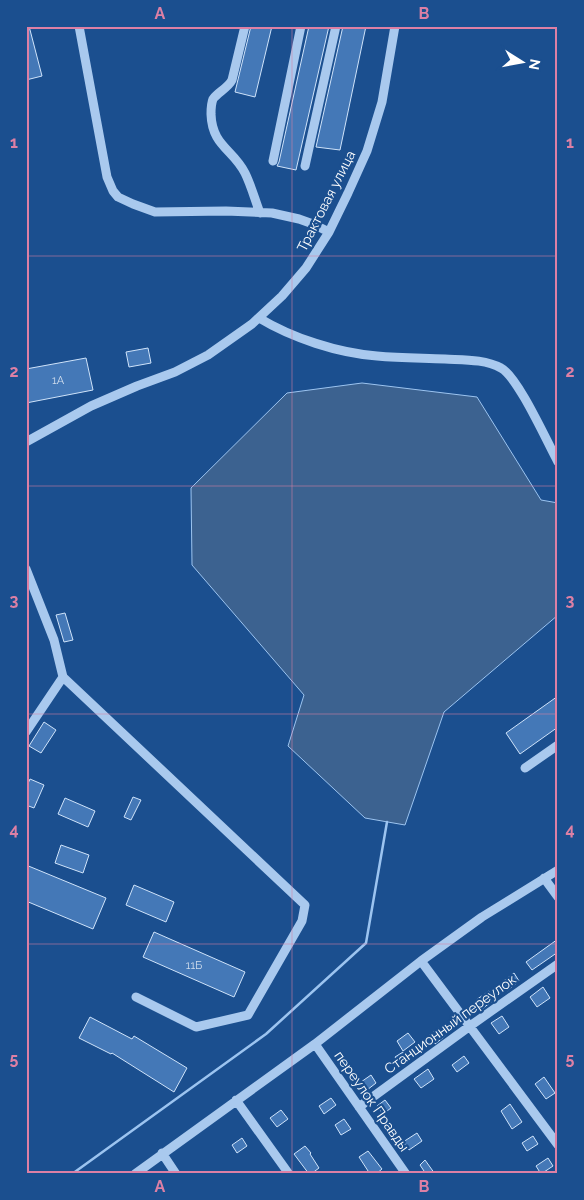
<svg xmlns="http://www.w3.org/2000/svg" width="584" height="1200" font-family="Raleway,sans-serif">
  <style>
    .water { fill: #3c6290; stroke: #9cc4f0 }
    .lines { fill: none; stroke-linecap: round; stroke-linejoin: round }
    .stream { stroke: #9cc4f0; stroke-width: 2.5 }
    .building { fill: #4478b7; stroke: #cfe3fa }
    .minor { stroke: #a9c9ee; stroke-width: 9 }
    .grid { fill: none; stroke: #dd80a5; stroke-width: 1; stroke-opacity: 0.55 }
    .labels { text-anchor: middle; dominant-baseline: central; stroke-width: 4.5; stroke-linejoin: round; paint-order: stroke }
    .number-label { font-size: 11px; fill: #d0dded }
    .street-label { font-size: 14px; fill: #fff; stroke: #1b4f8f }
    .neatline { fill: none; stroke: #dd80a5; stroke-width: 2 }
    .grid-label { font-size: 16px; text-anchor: middle; font-weight: bold; fill: #dd80a5 }
  </style>
  <rect width="100%" height="100%" fill="#1b4f8f"/>
  <path class="water" d="M362,383l115,14 64,103 17,3v112l-114,97 -39,113 -40,-7 -77,-72 16,-51 -112,-130 -1,-77 96,-95z"/>
  <g class="lines">
    <path class="stream" d="M72,1174l194,-140 100,-91 21,-121"/>
  </g>
  <path class="building" d="M29,26l13,50 -16,4v-53z
    M251,26h21l-17,71 -20,-5z
    M309,26h20l-33,144 -19,-4 2,-4z
    M343,26h23l-26,124 -24,-3z
    M148,348l3,15 -22,4 -3,-15z
    M86,358l7,32 -67,13v-34z
    M65,613l8,27 -9,2 -8,-27z
    M558,696v31l-38,27 -14,-21z
    M44,722l12,8 -15,23 -12,-7z
    M30,779l14,6 -10,23 -8,-3v-17z
    M133,797l8,3 -10,20 -7,-3z
    M65,798l30,13 -7,16 -30,-13z
    M61,845l28,10 -6,18 -28,-10z
    M26,865l80,33 -13,31 -67,-28z
    M134,885l40,17 -8,20 -40,-17z
    M154,932l91,40 -11,25 -91,-40z
    M558,939v13l-26,18 -6,-8z
    M514,973l5,8 -12,10 -6,-8z
    M543,987l7,11 -13,9 -7,-10z
    M489,991l6,8 -13,10 -6,-9z
    M502,1016l7,11 -10,7 -8,-11z
    M90,1017l42,22 2,-3 53,32 -13,24 -62,-39 -1,1 -32,-16z
    M439,1028l6,8 -10,8 -6,-9z
    M408,1033l7,9 -12,9 -6,-10z
    M403,1052l5,8 -8,5 -5,-8z
    M464,1056l5,7 -12,9 -5,-7z
    M428,1069l6,10 -13,9 -7,-9z
    M371,1075l5,8 -9,7 -6,-8z
    M544,1077l11,16 -9,6 -11,-15z
    M331,1098l5,7 -12,9 -5,-8z
    M385,1100l6,8 -8,6 -6,-8z
    M510,1104l12,18 -10,7 -11,-18z
    M281,1110l7,9 -11,8 -7,-9z
    M344,1119l7,10 -10,6 -6,-10z
    M417,1133l5,8 -13,9 -6,-8z
    M533,1136l5,8 -11,7 -5,-8z
    M242,1138l5,8 -10,7 -5,-8z
    M305,1146l6,7 -1,1 9,14 -8,6h-2l-15,-20z
    M368,1151l14,18 -6,5h-6l-11,-17z
    M548,1158l5,8 -12,8 -5,-8z
    M425,1160l10,14h-9l-6,-9z"/>
  <g class="lines">
    <path class="minor" d="M79,26l28,151 6,14 5,6 15,7 22,8 71,-1 46,2 27,6 14,5 16,8
      M245,26l-13,54c-4,8 -14,12 -19,19 -2,5 -2,11 -2,15 1,32 22,35 34,59 6,12 10,27 15,40
      M273,161l28,-135
      M305,166l31,-140
      M259,318c33,20 79,35 118,38 23,2 45,2 68,3 18,1 40,0 56,9 17,9 46,74 57,94
      M26,442l65,-36 46,-20 38,-14 33,-17 44,-31 30,-28 24,-28 23,-36 19,-39 19,-42 15,-49 13,-76
      M26,569l28,71 9,37 -37,55
      M63,677l242,228 -3,16 -54,94 -52,12 -60,-30
      M525,768l33,-23
      M544,878l14,19
      M421,961l137,184
      M315,1044l91,130
      M236,1100l53,74
      M359,1107l111,-81 88,-62
      M162,1153l14,21
      M135,1174l180,-130 106,-83 61,-44 76,-47"/>
  </g>
  <path class="grid" d="M292,26v1148M26,256h532M26,486h532M26,714h532M26,944h532"/>
  <g class="labels">
    <g class="number-label">
      <text x="58" y="380">1А</text>
      <text x="194" y="965">11Б</text>
    </g>
    <g class="street-label">
      <text transform="translate(326 201) rotate(-63)">Трактовая улица</text>
      <text transform="translate(450 1024) rotate(-36)">Станционный переулок</text>
      <text transform="translate(372 1101) rotate(55)">переулок Правды</text>
    </g>
  </g>
  <rect width="584" height="1200" fill="none" stroke="#1b4f8f" stroke-width="55"/>
  <g transform="translate(522 62) rotate(101)" stroke="#1b4f8f" stroke-width="4" paint-order="stroke">
  <path d="M0-4L9 19L0 12L-9 19Z" fill="#ffffff"/>
  <text y="-8" font-size="14" font-weight="bold" text-anchor="middle" fill="#ffffff">N</text>
  </g>
  <rect x="28" y="28" width="528" height="1144" class="neatline"/>
  <g class="grid-label">
    <text x="160" y="19">A</text>
    <text x="424" y="19">B</text>
    <text x="14" y="148">1</text>
    <text x="570" y="148">1</text>
    <text x="14" y="377">2</text>
    <text x="570" y="377">2</text>
    <text x="14" y="606">3</text>
    <text x="570" y="606">3</text>
    <text x="14" y="835">4</text>
    <text x="570" y="835">4</text>
    <text x="14" y="1064">5</text>
    <text x="570" y="1064">5</text>
    <text x="160" y="1192">A</text>
    <text x="424" y="1192">B</text>
  </g>
</svg>
